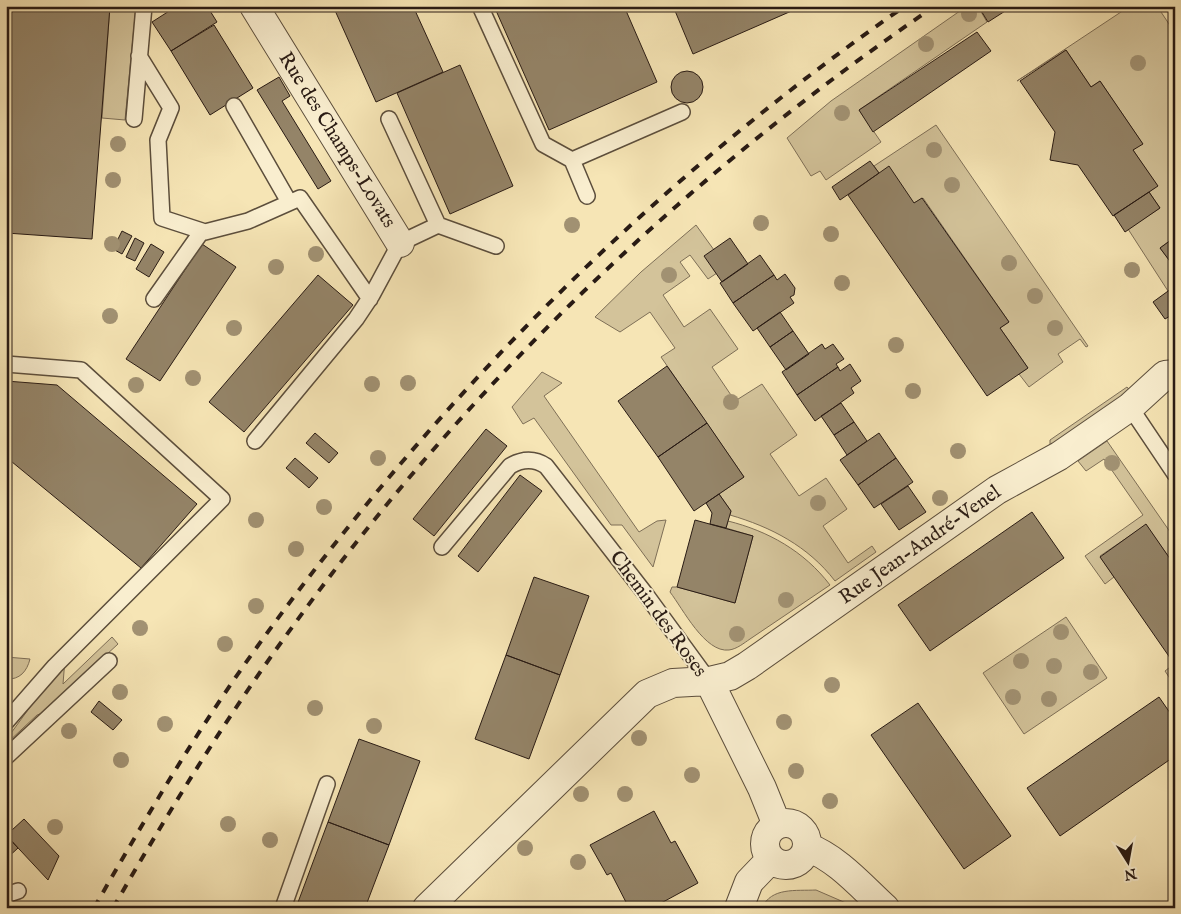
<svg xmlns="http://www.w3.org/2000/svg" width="1181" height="914" font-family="'IM FELL English',serif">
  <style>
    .green { fill: #d3c39a; stroke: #7e6f57 }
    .building { fill: #948468; stroke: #291b14 }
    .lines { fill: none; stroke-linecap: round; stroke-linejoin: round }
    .lane-casing { stroke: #5c4e3c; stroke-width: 18 }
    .street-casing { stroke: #5c4e3c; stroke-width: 30 }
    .lane { stroke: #f9eecf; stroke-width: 15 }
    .street { stroke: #f9eecf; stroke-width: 28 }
    .rail { stroke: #291b14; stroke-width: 4; stroke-dasharray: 9 9; stroke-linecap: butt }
    .tree { fill: #a19172 }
    .labels { text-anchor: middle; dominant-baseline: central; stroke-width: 4; stroke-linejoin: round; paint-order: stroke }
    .street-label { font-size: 20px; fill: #291b14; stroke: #f9eecf }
  </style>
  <rect width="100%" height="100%" fill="#f6e5b5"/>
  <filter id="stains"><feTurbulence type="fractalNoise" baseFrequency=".004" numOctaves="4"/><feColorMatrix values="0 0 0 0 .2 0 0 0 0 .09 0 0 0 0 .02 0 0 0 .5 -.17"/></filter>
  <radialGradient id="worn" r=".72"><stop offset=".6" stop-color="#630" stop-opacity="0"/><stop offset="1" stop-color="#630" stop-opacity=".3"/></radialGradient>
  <path class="green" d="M110,6h26l-11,114 -23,-2z
    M967,6h17l-4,4 7,12 -128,88 22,32 -55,38 -6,-9 -9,5 -24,-38 44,-37z
    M1130,6h27l18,27v204l-15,11 15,20v18l-7,5 -40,-62 32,-21 -11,-16 8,-6 -24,-36 9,-7 -42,-62 -9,6 -25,-37 -49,31z
    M936,125l152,221 -2,1 -6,-8 -22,15 5,8 -34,25 -10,-13 9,-6 -28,-40 9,-6 -86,-124 -9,5 -35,-30 -5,-7z
    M696,225l18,25 3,23 -9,6 -18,-24 -10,7 10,14 -27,19 21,32 26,-18 28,40 -26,18 23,34 27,-17 35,51 -27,19 29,42 27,-18 21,31 -24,17 25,37 24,-17 4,6 -41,29c-27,-35 -64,-54 -105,-66l1,-4 -12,-17 25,-17 -83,-120 14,-9 -25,-36 -30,20 -25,-15 46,-45z
    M542,372l20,11 -18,13 95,136 18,-11 9,-1 -13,47 -31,-42h-11l-77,-107 -11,6 -11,-17z
    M1127,387l4,5 -81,54v-6z
    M1107,441l68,98v27l-29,-41 -46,31 14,21 -9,7 -20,-28 58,-41 -39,-56 -18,12 -8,-10z
    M728,521c40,10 76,30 102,64l-80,54c-6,4 -13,10 -21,11 -24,3 -46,-41 -59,-58l2,-5h5l58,16 18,-67 -27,-8z
    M1066,617l41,61 -83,56 -41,-61z
    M112,637l6,7 -75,69 -6,2 -31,29v-4l59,-81 -2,25z
    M6,657l24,2c-3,12 -10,21 -24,20z
    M1174,664l1,1v21l-10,-15z
    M816,890l30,13 5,5h-89c9,-21 34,-17 54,-18z"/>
  <path class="building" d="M6,6h104l-18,233 -86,-6z
    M177,6h30l10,16 -46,29 -19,-29z
    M333,6h80l30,66 -67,30z
    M494,6h130l33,76 -108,48z
    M673,6h130l-110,48z
    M984,6h29l-25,16 -8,-13z
    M214,25l39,63 -43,27 -39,-64z
    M977,32l14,19 -118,81 -14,-22z
    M1066,50l25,37 9,-6 43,63 -10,6 25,36 -45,30 -35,-51 -28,-5 5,-28 -35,-51z
    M460,65l53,121 -63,28 -53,-121z
    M671 87a16 16 0 1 1 32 0a16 16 0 1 1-32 0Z
    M279,77l11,19 -8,5 49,80 -13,8 -61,-99z
    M870,161l9,12 -39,27 -8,-13z
    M889,166l25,37 8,-5 87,124 -9,6 28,40 -41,28 -139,-201z
    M1149,192l11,16 -35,24 -11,-17z
    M122,231l10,5 -10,18 -9,-5z
    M1175,237v31l-15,-20z
    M135,238l9,5 -9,18 -9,-4z
    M730,238l18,26 -26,18 -18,-26z
    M151,244l13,8 -15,25 -13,-8z
    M202,244l34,23 -76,114 -34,-22z
    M760,255l14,20 -41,28 -13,-20z
    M785,274l10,14 -1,7 -4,2 4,6 -41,28 -20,-28 41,-28 3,5z
    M318,275l35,30 -109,127 -35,-30z
    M1175,286v27l-10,6 -12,-17z
    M780,312l13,19 -23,16 -13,-19z
    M793,331l16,23 -23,16 -16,-23z
    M822,344l3,5 8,-5 11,15 -8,5 2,3 -41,28 -15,-23z
    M850,364l11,17 -10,7 3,5 -39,28 -18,-26 41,-28 2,4z
    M667,366l40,57 -49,34 -40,-56z
    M6,381l51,4 140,119 -56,64 -135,-111z
    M841,403l13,19 -20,13 -13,-19z
    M854,422l13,19 -20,14 -13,-20z
    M707,423l37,54 -50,34 -36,-54z
    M486,429l21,17 -73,90 -21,-17z
    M315,433l23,20 -9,10 -23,-20z
    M879,433l17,25 -38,27 -18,-25z
    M295,458l23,20 -9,10 -23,-20z
    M896,458l17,24 -39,26 -16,-23z
    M520,475l22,16 -64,81 -20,-16z
    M908,486l18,26 -27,18 -18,-26z
    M719,494l12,17 -5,17 -16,-4 2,-11 -6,-10z
    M1032,512l32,46 -134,93 -32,-46z
    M695,520l58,16 -18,67 -58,-16z
    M1146,524l29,42v99l-75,-108z
    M534,577l55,19 -29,79 -54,-20z
    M506,655l54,20 -31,84 -54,-20z
    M1159,697l16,23v36l-115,80 -33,-48z
    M99,701l23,19 -9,10 -22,-18z
    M918,703l93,133 -47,33 -93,-134z
    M359,739l61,22 -31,84 -61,-23z
    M654,811l17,32 4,-2 23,42 -46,25h-23l-18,-35 -4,2 -17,-30z
    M24,819l35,37 -11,24 -42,-45v-11l6,6z
    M328,822l61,23 -24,63h-59l-9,-3z
    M6,835l12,13 -12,11z"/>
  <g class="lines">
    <g class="lane-casing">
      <path id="lane" d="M480,6l63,138 29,16 110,-48
        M139,56l32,52 -13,32 4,78 43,14 43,-11 52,-23 70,101
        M234,106l55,96
        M134,119l10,-113
        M572,160l15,36
        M438,225l58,21
        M154,299l48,-68
        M6,364l75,6 141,129 -167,167 -49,56
        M1130,407l45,67
        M255,441l101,-122 16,-24 28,-52 38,-18 -49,-106
        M442,547l68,-81c12,-7 24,-8 36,0l98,126 65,89
        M6,757l103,-96
        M6,895l12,-4
        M283,908l44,-124"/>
    </g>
    <g class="street-casing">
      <path id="street" d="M254,6l146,237
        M709,681l53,107 15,37
        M765 844a21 21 0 1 1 42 0a21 21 0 1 1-42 0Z
        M807,847c30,11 54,39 78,61
        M427,908l220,-214 26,-11 36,-2 21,-5 17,-10 250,-176 62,-34 71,-49 35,-32 10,-1
        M739,908l10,-26 22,-23"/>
    </g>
    <use href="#lane" class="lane"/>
    <use href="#street" class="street"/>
    <path class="rail" d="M94,908c51,-89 103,-178 163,-261 179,-249 396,-466 648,-641
      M113,908c56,-97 114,-192 180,-282 175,-242 395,-452 642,-620"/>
  </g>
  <g class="tree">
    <circle cx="969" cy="14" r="8"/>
    <circle cx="926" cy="44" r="8"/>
    <circle cx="1138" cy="63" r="8"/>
    <circle cx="842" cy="113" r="8"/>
    <circle cx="118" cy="144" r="8"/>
    <circle cx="934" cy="150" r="8"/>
    <circle cx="113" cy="180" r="8"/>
    <circle cx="952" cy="185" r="8"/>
    <circle cx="761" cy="223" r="8"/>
    <circle cx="572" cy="225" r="8"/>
    <circle cx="831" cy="234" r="8"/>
    <circle cx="112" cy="244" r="8"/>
    <circle cx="316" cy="254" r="8"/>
    <circle cx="1009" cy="263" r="8"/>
    <circle cx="276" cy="267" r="8"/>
    <circle cx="1132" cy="270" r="8"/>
    <circle cx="669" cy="275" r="8"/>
    <circle cx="842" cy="283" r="8"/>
    <circle cx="1035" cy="296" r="8"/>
    <circle cx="110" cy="316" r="8"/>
    <circle cx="234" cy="328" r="8"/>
    <circle cx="1055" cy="328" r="8"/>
    <circle cx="896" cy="345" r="8"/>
    <circle cx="193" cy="378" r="8"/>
    <circle cx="408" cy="383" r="8"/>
    <circle cx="372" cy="384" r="8"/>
    <circle cx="136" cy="385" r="8"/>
    <circle cx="913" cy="391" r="8"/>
    <circle cx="731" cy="402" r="8"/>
    <circle cx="958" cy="451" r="8"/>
    <circle cx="378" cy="458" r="8"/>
    <circle cx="1112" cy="463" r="8"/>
    <circle cx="940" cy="498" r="8"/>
    <circle cx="818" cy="503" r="8"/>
    <circle cx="324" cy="507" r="8"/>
    <circle cx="256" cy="520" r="8"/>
    <circle cx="296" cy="549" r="8"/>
    <circle cx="786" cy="600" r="8"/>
    <circle cx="256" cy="606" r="8"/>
    <circle cx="140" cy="628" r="8"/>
    <circle cx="1061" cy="632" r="8"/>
    <circle cx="737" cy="634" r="8"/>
    <circle cx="225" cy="644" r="8"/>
    <circle cx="1021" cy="661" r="8"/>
    <circle cx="1054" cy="666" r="8"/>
    <circle cx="1091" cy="672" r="8"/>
    <circle cx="832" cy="685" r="8"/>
    <circle cx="120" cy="692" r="8"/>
    <circle cx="1013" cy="697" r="8"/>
    <circle cx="1049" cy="699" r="8"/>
    <circle cx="315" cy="708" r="8"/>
    <circle cx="784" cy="722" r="8"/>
    <circle cx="165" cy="724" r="8"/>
    <circle cx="374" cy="726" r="8"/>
    <circle cx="69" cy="731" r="8"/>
    <circle cx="639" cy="738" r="8"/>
    <circle cx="121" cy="760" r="8"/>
    <circle cx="796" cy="771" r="8"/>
    <circle cx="692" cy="775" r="8"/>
    <circle cx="581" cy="794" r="8"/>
    <circle cx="625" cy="794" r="8"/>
    <circle cx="830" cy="801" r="8"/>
    <circle cx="228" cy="824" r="8"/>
    <circle cx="55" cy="827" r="8"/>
    <circle cx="270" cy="840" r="8"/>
    <circle cx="525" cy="848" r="8"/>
    <circle cx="578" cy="862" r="8"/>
  </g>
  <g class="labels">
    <g class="street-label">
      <text transform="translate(337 140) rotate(58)">Rue des Champs-Lovats</text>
      <text transform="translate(920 545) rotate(-35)">Rue Jean-André-Venel</text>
      <text transform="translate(658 614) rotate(54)">Chemin des Roses</text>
    </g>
  </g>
  <rect width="1181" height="914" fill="none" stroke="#f6e5b5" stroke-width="25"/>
  <rect x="8" y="8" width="1166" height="899" fill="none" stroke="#291b14" stroke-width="2.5"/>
  <rect x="12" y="12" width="1156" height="889" fill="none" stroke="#291b14"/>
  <g transform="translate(1128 862) rotate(169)" stroke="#f9eecf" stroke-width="4" paint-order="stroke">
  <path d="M0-4L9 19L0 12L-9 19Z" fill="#291b14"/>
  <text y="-8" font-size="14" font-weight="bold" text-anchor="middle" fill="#291b14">N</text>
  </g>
  <rect width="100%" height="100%" filter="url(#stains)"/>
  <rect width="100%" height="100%" fill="url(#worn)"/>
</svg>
